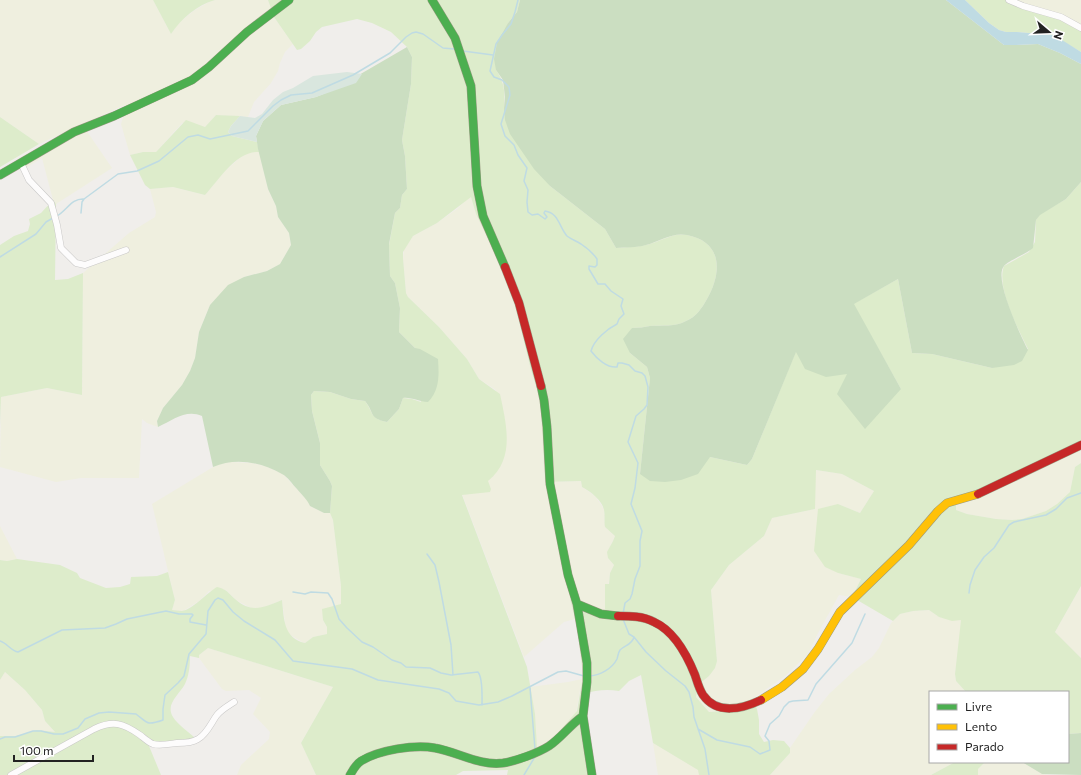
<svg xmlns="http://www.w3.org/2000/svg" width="1081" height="775" font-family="Commissioner,sans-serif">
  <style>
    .farmland { fill: #efefdf }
    .grass { fill: #ddeccb; fill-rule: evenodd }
    .forest { fill: #cbdec1 }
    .wetland { fill: #d9e6de }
    .water { fill: #bfdbe3 }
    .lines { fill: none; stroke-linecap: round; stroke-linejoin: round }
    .stream { stroke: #bfdbe3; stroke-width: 1.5 }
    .street-casing { stroke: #c9c8c7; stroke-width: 7 }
    .fast-casing { stroke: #999a82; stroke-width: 9 }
    .slow-casing { stroke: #999a82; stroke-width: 9 }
    .jam-casing { stroke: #999a82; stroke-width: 9 }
    .street { stroke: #fdfcfc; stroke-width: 6 }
    .fast { stroke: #4caf50; stroke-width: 8 }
    .slow { stroke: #ffc107; stroke-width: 8 }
    .jam { stroke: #c62828; stroke-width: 8 }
  </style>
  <rect width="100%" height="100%" fill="#f0eeeb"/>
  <path class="farmland" d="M0,0h153l18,34 7,-10 8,-7 9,-7 16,-9 4,-1h53l6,17 19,27 -8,8 -5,11 -2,8 -7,12 -17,19 -6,15 -32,-2 -11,12 -23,-4 -26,29h-13l-13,3 -9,-31 5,-16 -1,-3 -86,39 -39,-27z
    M1012,0h69v28z
    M84,127l28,41 -56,36 -3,-4 -11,-42 -20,12 -1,-7z
    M253,152h6l9,37 8,17 2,11 11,16 2,12 -11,19 -13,7 -23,6 -34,28 -11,27 -4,26 -5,13 -8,14 -19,23 -6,13 1,6 -11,-4 -5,-4 -3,59h-58l-25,4 -56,-15 1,-70 46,-9 35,7 1,-122 46,-40 26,-16 1,-5 -6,-23 23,-2 32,8 18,-22 10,-9 11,-10z
    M469,197h2l5,17 25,52 14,38 16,66 7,22 3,20 4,70 36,-1 1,6 13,9 7,10 2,4 1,17 10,9 -2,5 -2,3 -3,14 6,7 -4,8 -5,39 -35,-12 5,19 -11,3 -40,35 -62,-163 29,-5 -4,-8 9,-91 -17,-11 -12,-20 -28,-32 -31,-30 -2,-4 -3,-35 1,-9 9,-13 24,-13 20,-14z
    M1081,443v20l-6,4 -5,25 -13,12 -11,7 -24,8 -10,1 -16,-1 -29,-5 -11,-4v-8l37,-15z
    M231,462l21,1 13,3 18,8 25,27 2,5 14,7h6l3,7 8,66v18l-18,16 4,7v7l-14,3 -8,6 -3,-1 -13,-8 -3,-5 -4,-29 -20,8 -9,1 -17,-9 -10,-10 -17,1 -10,10 -16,10 -11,-1 3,-10 -23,-96 61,-37 8,-4z
    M815,470l27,4 32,17 -14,22 -22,-9v69l23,6 -9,18 -13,-2 -22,40 -9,19 -23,22 -33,23 -30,12 -13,1 -13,-15 2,-12 11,-9 8,-15 -6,-71 18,-25 35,-29 8,-18 43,-9z
    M0,526l17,33 -10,2 -7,-1z
    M1081,586v72l-26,-26z
    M929,610l10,7 23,3 -7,54 1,7 10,11h-36v70h25l-24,13h-161l20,-22v-5l24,-35 15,-19 26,-24 17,-13 7,-9 12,-25 9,-9 13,-3z
    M208,648l125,39 -32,56 15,32h-79l4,-10 28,-26 1,-7 -17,-18 8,-16 -12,-8 -23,1 -4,-2 -23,-31v-3z
    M5,672l20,18 17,20 3,11 10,11 -18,-2 -21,6h-16v-56z
    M582,679l-6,34 -27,30 -13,5 -1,-34 -5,-27 38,-5z
    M653,743l46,27v5h-41z
    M985,762h37l20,12 9,1h-73v-6z"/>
  <path class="grass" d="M153,0h62c-18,5 -34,19 -44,34z
    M268,0h252l-3,12 -9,11 -12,47c9,13 9,23 8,38l46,78 55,43 11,19c10,-1 20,-1 30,-3 14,-3 27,-13 41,-10 36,7 35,38 20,64 -5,9 -11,18 -21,22 -11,6 -24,4 -36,5 -6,1 -11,2 -18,2l-2,25 17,14 3,11 -10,96 70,-17 37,8 5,-6 44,-108 51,23 54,15 -48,-85 45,-25 14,74 20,1 60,14 36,-19c-10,-20 -32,-62 -24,-83l25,-14 6,-10 1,-22 4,-6 26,-15 15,-17v261l-88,44 -22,13 -15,2v8l11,4 29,5 16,1 10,-1 24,-8 11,-7 13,-12 5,-25 6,-4v123l-26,46 26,26v75l-13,1v-42h-102l-10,-11 -1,-7 6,-54 -9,1 -13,-4 -10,-7 -16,1 -13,3 -7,7 -41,-24 9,-18 -23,-6 -13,-6 -11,-16 4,-42 20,-5 22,9 14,-22 -32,-17 -26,-4 -1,39 -43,9 -8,18 -35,29 -18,25 6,71 -2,7 -6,8 -11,9 -2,12 13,15 13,-1 30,-12 5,10 2,11v14l5,8 9,-2 11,1 6,7v5l-20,22h-71l-1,-5 -45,-27 -12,-68 -12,6 -10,10c-12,-2 -23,-1 -36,3l6,81h-82l1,-5 -45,1 -7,4h-140l-15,-32 32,-56 -125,-39 -9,7v3l-9,-2c0,9 -1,20 -5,28 -6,11 -20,20 -12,33 4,7 17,16 23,22l-47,7 12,29h-161v-39h16l21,-6 18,2 -10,-11 -3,-11 -17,-20 -20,-18 -5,8v-120l7,1 10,-2 43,6 17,8 3,5 26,10 14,-1 10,-3 1,-7 26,-1 11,-4 7,28 -3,10c3,0 7,1 10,1 10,-1 26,-19 35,-24 11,3 10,5 18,12 17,15 29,8 47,1 2,18 1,38 23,43l8,-6 14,-3v-7l-4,-7 -1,-11 19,-5v-18l-8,-66 -3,-7 2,-27 -2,-5 -10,-16v-22l-8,-32 -1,-16 3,-4 16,1 21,7 14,2c9,12 4,17 22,21l12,-13 4,-11 9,1 9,3 -6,-54 -16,-16 1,-24 -5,-25 -5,-7 -1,-31 6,-32 5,-5 2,-13 5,-6 -2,-33 -3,-16 9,-56 1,-27 -5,-10 -16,-15 -19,-9 -15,-4 -35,8 -6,5 -6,9 -9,8 -4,1 -23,-33zM471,197l5,17 25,52 14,38 16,66 7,22 3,20 4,70 36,-1 1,6c9,5 20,13 22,23 1,5 0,12 1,17l10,9 -2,5 -6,11 1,6 6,7 -4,8 -1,11h-4v28l-23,-7 -12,-6 5,20 3,-1 1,25 4,32 -6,36 -28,32 -12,5 -2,-34 -8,-47 -65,-172 28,-3 1,-3 -3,-8c28,-22 18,-58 12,-87l-21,-15 -12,-20 -28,-32 -31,-30 -2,-4 -3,-35v-6l10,-16 24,-13z
    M965,0h47l69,28v24l-29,-17 -35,-3h-11l-7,-2 -10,-7z
    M216,115l24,1 -9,10 -3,6 4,4 25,6 2,10c-23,-1 -40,28 -54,43l-32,-8 -23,2 -5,-4 -15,-30 13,-3h13l30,-32 19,7z
    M0,117l39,27 -39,23z
    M53,200l3,4 -1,76 13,-1 15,-6 -1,122 -35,-7 -46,9 -1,29v-181l14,-9 14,-5 2,-7 -1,-5 12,-6z
    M955,762h30l-7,7v6h-47z"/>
  <path class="forest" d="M520,0h426l58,45h12l22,-1 22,9 21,11v118l-15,17 -26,16 -4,5 -3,28c-7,6 -25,13 -29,18 -11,12 17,70 24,84l-6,11 -8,4 -22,3 -60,-14 -20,-1 -14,-74 -44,25 47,85 -36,40 -28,-35 10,-20 -21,3 -21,-8 -9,-17 -44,107 -5,6 -37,-8 -12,17 -17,6 -16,2 -15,-1 -10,-7 10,-96 -3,-11 -17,-14 -7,-14 9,-11c7,0 12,-1 18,-2 12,-1 25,1 36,-5 10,-4 16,-13 21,-22 15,-26 16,-57 -20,-64 -14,-3 -27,6 -41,10 -10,3 -20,2 -30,3l-11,-19 -55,-43 -16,-17 -24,-35 -5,-14 -1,-12 1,-11 -2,-17 -7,-10 -2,-11 3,-16 11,-20 9,-11z
    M407,47l5,10 -1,27 -9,56 3,16 2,33 -5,6 -2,13 -5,5 -6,31 1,32 5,7 5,25 -1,24 16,16 5,1 18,10c1,16 2,31 -10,43 -9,0 -16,-5 -25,-4l-4,11 -12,13c-19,-4 -12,-9 -22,-21l-14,-2 -21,-7 -16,-1 -3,4 1,16 8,32v22l10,16 2,5 -2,27h-6l-14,-7c-3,-7 -8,-11 -13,-17 -5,-5 -9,-12 -15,-15 -21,-12 -47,-17 -69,-7l-11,-51c-16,-7 -29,4 -44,11l-1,-6 6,-13 19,-23 8,-14 5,-13 4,-26 11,-27 18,-20 16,-8 23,-6 13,-7 11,-19 -2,-12 -11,-16 -2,-11 -8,-17 -10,-40 -2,-13 7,-15 18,-16 35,-8 17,-7z
    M1081,733v42l-39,-1 -20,-12h46v-28z"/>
  <path class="wetland" d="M347,72l15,2 -6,9 -40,14 -35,8 -18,16 -7,15 1,6 -25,-6 -4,-4 3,-6 9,-10 15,2 7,-4 11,-14 10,-8 10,-4 20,-12z"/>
  <path class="water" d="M946,0h19l24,23 10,7 7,2h11l35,3 10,5 19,12v12l-21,-11 -22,-9 -22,1h-12z"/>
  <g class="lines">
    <path class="stream" d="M518,0l-3,12 -4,12 -9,11 -6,9 -6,27 4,6 8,3 7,7 1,8 -9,29 4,12 9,9 4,10 9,13 -3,13 4,9 -1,12 1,10 4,3 6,-1 7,5 2,-2 -3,-4 1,-2c14,2 14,16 22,25 4,3 9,5 14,8 6,4 12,9 16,15v6l-2,2 -6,-1v3l9,15h7l6,7 12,8 -2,7 3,8 -5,5 -2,5c-10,5 -23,16 -26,27 6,8 16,17 26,16l1,-4h4l7,2 6,6 7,2 3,3 3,11 -1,18 -3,4 -8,7 -8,26 10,21 -3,25 -4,16 11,27 -2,10v25l-5,13 -3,15 -2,5 -5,4 -2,11
      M463,51l30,4
      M81,213l1,-11 2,-3 34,-25 19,-3 22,-10 29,-24 10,-2 12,4 38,-8 25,-25 8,-6 10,-5 21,-2 41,-18 37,-22 16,-16 6,-4 4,-1 7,2 20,14 11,1
      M57,216c10,-6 15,-18 27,-17
      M0,257l36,-23 10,-12 7,-4
      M427,554l8,11 4,17 12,63 2,30
      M293,592l12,2 6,-2 17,1 4,6 7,20 8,9 15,14 11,5 19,13 9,3 5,4 24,1 11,5 10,2 27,-3c5,6 4,24 4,33
      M969,593l1,-8 5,-15 9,-13 10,-9 15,-23 5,-3 32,-7 10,-6 11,-11 14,-5
      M623,619l6,15 5,3 12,15 20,19 19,15 4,6 4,15 1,10 11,32 4,26
      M0,641c7,2 11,10 18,11l44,-22 43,-2 11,-4 11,-5 39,-8 13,3h13l1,1 -3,4v3l16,3
      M590,676c10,-1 22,-7 27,-17 1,-3 1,-6 3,-9 5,-5 12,-5 14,-13
      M530,688l5,61
      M698,729l19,11 33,7 10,7 10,-4 -1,-9 -4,-5 5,-12 9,-8 5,-9 5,-5 4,-1 15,-1 8,-16 36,-41 13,-29
      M0,739l5,-2h10l18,-6h8l13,3h9l15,-6 7,-9 14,-6 10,-1 27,2c12,9 10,12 27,6v-11l2,-14 13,-12 6,-7 5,-22 17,-20 2,-23 7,-11 3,-2 5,2 10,12 11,9 31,19 18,21 59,8 26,11 61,9 10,4 7,8 23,4 19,-3 14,-6 46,-24 8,-1 18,5
      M524,775l12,-20"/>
    <g class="street-casing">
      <path id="street" d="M1009,0l14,6 38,11 20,11
        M21,163l8,17 22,23 6,22 4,23 15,15 9,2 41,-15
        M11,775l83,-46c19,-9 29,-6 46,6 4,3 8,7 13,9 7,2 16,0 24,-1 7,0 15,0 21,-4 9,-5 13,-16 19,-24 5,-6 11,-9 17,-13"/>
    </g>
    <g class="fast-casing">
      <path id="fast" d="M432,0l23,38 16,48 6,100 6,30 22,51
        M0,175l74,-43 40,-16 78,-36 17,-13 38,-35 42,-32
        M541,386l3,14 3,27 3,57 18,91 9,29 24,10 17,2
        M577,604l10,59v19l-4,34 9,59
        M350,775c3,-5 6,-11 11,-14 18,-11 54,-17 74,-13 23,4 44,18 68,15 13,-2 35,-10 46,-17 12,-8 21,-21 34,-30"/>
    </g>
    <g class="slow-casing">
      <path id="slow" d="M761,700l21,-13 21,-18 15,-20 22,-37 69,-67 29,-34 9,-8 31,-9"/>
    </g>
    <g class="jam-casing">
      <path id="jam" d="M505,267l14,36 22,83
        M978,494l103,-49
        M618,616c12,0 25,0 36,6 20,9 33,33 41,53 2,6 4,14 8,20 14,20 39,14 58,5"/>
    </g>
    <use href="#street" class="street"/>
    <use href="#fast" class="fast"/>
    <use href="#slow" class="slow"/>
    <use href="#jam" class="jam"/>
  </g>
  <rect x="929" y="691" width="140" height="72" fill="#ffffff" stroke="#a7a7a7"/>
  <rect x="937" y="704" width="20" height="6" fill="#4caf50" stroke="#a7a7a7"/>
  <text x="965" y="711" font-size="12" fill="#222222">Livre</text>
  <rect x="937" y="724" width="20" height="6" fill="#ffc107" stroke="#a7a7a7"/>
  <text x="965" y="731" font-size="12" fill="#222222">Lento</text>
  <rect x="937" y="744" width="20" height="6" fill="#c62828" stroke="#a7a7a7"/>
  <text x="965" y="751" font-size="12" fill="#222222">Parado</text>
  <g transform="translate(1049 32) rotate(109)" stroke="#ffffff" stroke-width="3" paint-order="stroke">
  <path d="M0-3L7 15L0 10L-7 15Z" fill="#222222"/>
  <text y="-6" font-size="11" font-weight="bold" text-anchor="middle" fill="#222222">N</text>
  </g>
  <path d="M14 755v6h79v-6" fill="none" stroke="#222222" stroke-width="2"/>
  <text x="20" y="755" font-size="12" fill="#222222" stroke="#ffffff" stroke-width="3" paint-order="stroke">100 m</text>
</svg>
